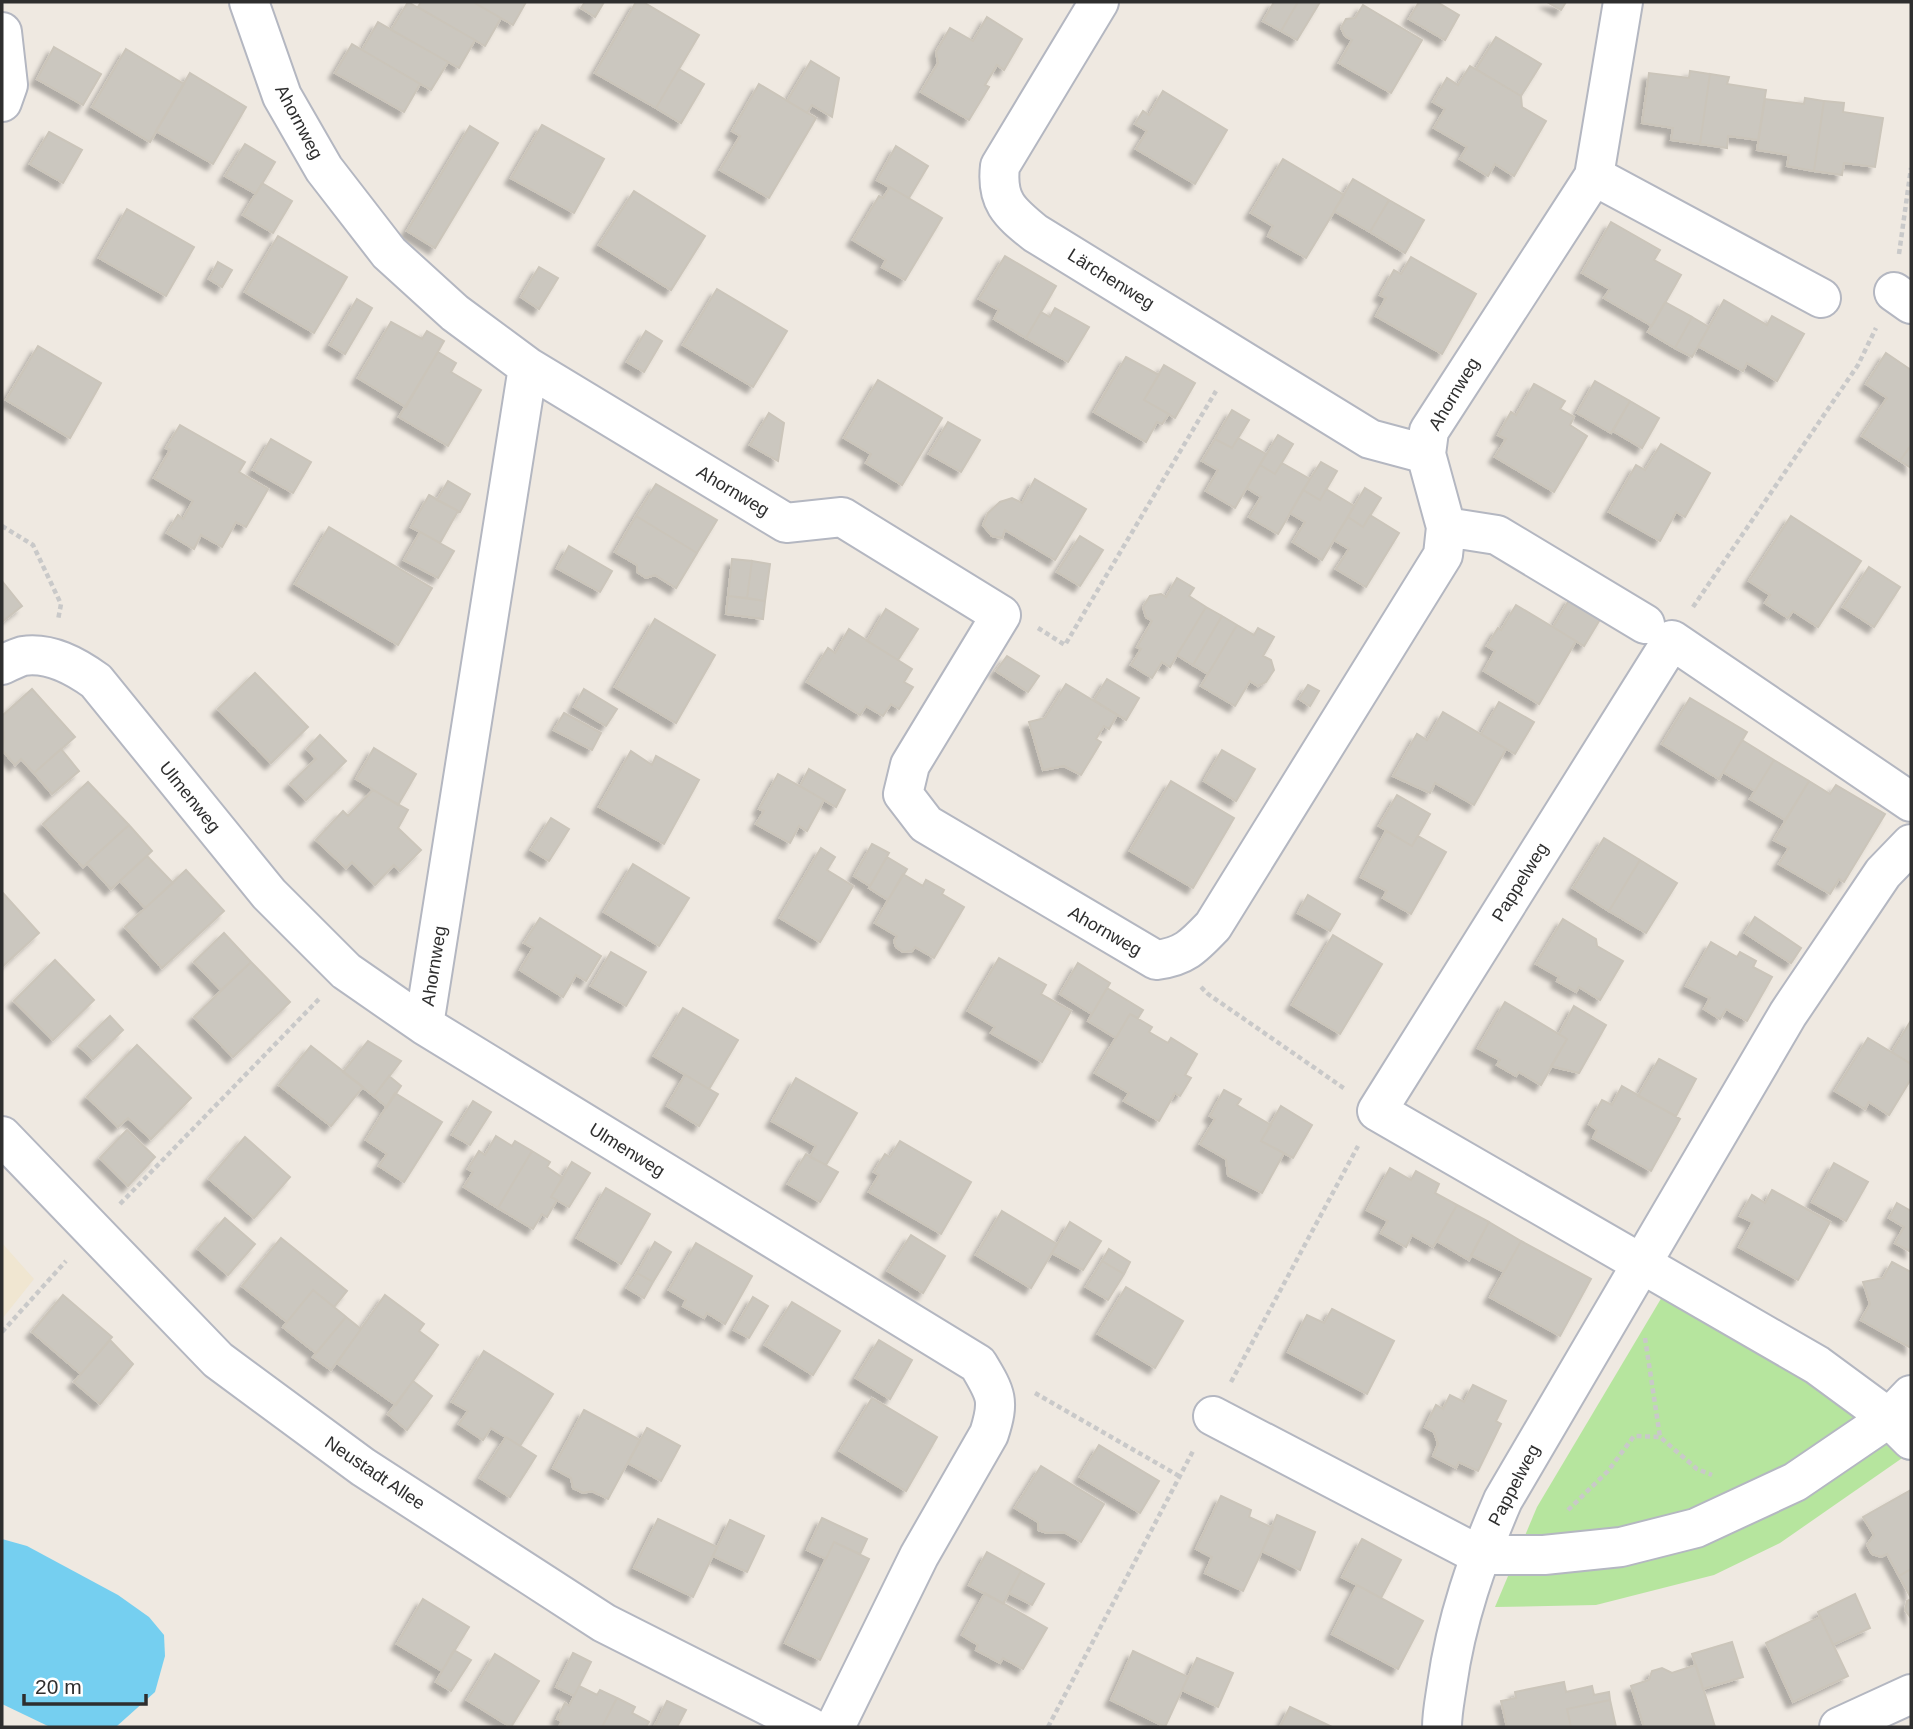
<svg xmlns="http://www.w3.org/2000/svg" width="1913" height="1729" font-family="Arial,sans-serif">
  <style>
    .education { fill: #f0e6d1 }
    .green { fill: #b6e59e }
    .water { fill: #75cff0 }
    .building { fill: #cbc7bf; stroke: #cbc5ba; stroke-width: 2; filter: url(#shadow) }
    .lines { fill: none; stroke-linecap: round; stroke-linejoin: round }
    .minor-casing { stroke: #b4b7c1; stroke-width: 42 }
    .path { stroke: #c9c9c9; stroke-width: 4.5; stroke-dasharray: 5 3.5; stroke-linecap: butt }
    .minor { stroke: #fff; stroke-width: 38 }
    .labels { text-anchor: middle; dominant-baseline: central; stroke-width: 7; stroke-linejoin: round; paint-order: stroke }
    .street-label { font-size: 18px; fill: #2e2e2e; stroke: #fff }
  </style>
  <defs>
    <filter id="shadow"><feDropShadow dx="-6" dy="6" stdDeviation="2" flood-color="#0004"/></filter>
  </defs>
  <rect width="100%" height="100%" fill="#efe9e1"/>
  <path class="education" d="M2,1243l32,36 -32,40z"/>
  <path class="green" d="M1662,1297l195,111 51,46 -128,89 -66,32 -118,30 -101,2 42,-100z"/>
  <path class="water" d="M2,1539l25,7 91,49 31,22 15,18 1,21 -10,36 -38,34 -67,1 -48,-23z"/>
  <path class="building" d="M408,2l67,38 -16,28 -68,-38z
    M421,2h52l28,16 -16,28 -67,-39z
    M473,2h53l-13,23z
    M585,2h19l-9,15 -14,-9z
    M636,2h7l56,33 -43,73 -61,-35z
    M1274,2h24l-17,29 -18,-10z
    M1298,2h22l-23,38 -16,-9z
    M1419,2h18l22,13 -14,25 -36,-21z
    M1547,2h19l-5,8z
    M1363,5l59,35 -31,53 -52,-30 13,-23 -7,-4 -4,-8 5,-9 9,-1z
    M987,17l35,22 -18,31 -7,-5 -12,20 4,2 -20,33 -48,-28 17,-29 -2,-11 14,-24 23,13z
    M378,22l70,40 -17,28 -69,-40z
    M1496,37l45,27 -20,32 -45,-27z
    M352,44l68,40 -16,28 -69,-39z
    M54,47l47,27 -18,31 -46,-26z
    M126,49l58,35 -34,58 -58,-35z
    M811,61l28,17 -7,39 -20,-12 -5,8 -20,-12z
    M1470,66l51,30 1,11 24,14 -32,55 -19,-12 -7,12 -28,-17 7,-12 -33,-19 11,-19 -12,-7 14,-24 11,7z
    M679,69l25,15 -23,39 -25,-15z
    M1690,71l20,3 -10,70 -29,-4 2,-12 -31,-5 7,-50 40,5z
    M190,73l56,34 -33,57 -57,-33z
    M1710,74l19,3 -2,7 39,6 -8,50 -30,-4 -1,12 -27,-4z
    M759,84l57,34 -47,80 -49,-28 20,-34 -8,-5z
    M1163,91l64,39 -32,54 -59,-35 11,-18 -12,-7 8,-13 6,4z
    M1805,98l19,3 -10,70 -27,-5 2,-11 -32,-5 8,-51 39,5z
    M1824,101l20,2 -1,9 40,6 -8,49 -31,-4 -2,12 -28,-4z
    M542,125l62,34 -30,54 -63,-35z
    M470,126l28,17 -63,105 -28,-17z
    M49,132l33,18 -19,33 -33,-19z
    M245,144l30,18 -19,32 -31,-18z
    M896,146l32,20 -19,32 -32,-18z
    M1283,159l61,36 -38,63 -38,-22 5,-10 -22,-13z
    M1353,179l36,21 -19,32 -36,-21z
    M262,183l30,18 -19,32 -30,-18z
    M890,187l52,31 -37,62 -23,-13 4,-7 -33,-20 26,-44 4,2z
    M634,191l71,45 -34,54 -72,-45z
    M1389,200l35,20 -19,33 -35,-21z
    M127,209l67,38 -28,49 -67,-38z
    M1611,222l49,28 -6,10 27,15 -29,51 -48,-28 6,-9 -28,-16z
    M278,236l69,41 -33,56 -69,-41z
    M1005,256l51,30 -30,52 -32,-19 5,-9 -20,-11z
    M1411,257l65,37 -34,60 -66,-38 10,-18 -6,-3 14,-25 7,4z
    M218,262l14,8 -10,17 -13,-8z
    M539,267l19,11 -19,31 -18,-12z
    M717,289l70,42 -34,56 -70,-42z
    M357,299l15,9 -27,46 -15,-9z
    M1724,300l43,25 5,-9 32,18 -27,47 -30,-18 -4,8 -45,-25z
    M1665,302l27,15 -17,31 -27,-16z
    M1055,308l34,19 -21,35 -42,-24 15,-26 9,5z
    M1692,317l17,10 -17,30 -17,-9z
    M391,322l31,17 5,-8 17,10 -38,66 -48,-29z
    M646,331l16,10 -18,31 -17,-10z
    M38,346l63,37 -31,55 -64,-38z
    M438,352l18,11 -5,9 30,18 -33,56 -49,-29z
    M1886,353l25,17v75l-11,16 -38,-25 25,-38 -21,-14z
    M1126,357l33,18 -15,25 25,14 -7,10 -5,-2 -11,20 -52,-30z
    M1164,365l31,18 -20,35 -31,-18z
    M878,380l64,38 -40,67 -36,-22 5,-9 -27,-16z
    M1595,381l35,20 -19,32 -34,-20z
    M1534,384l31,17 -5,8 14,8 -4,8 17,11 -33,56 -59,-35 11,-18 -8,-4 13,-23 5,3z
    M1630,401l29,17 -17,30 -29,-17z
    M1232,410l17,10 -17,28 -17,-9z
    M769,413l15,10 -6,38 -28,-16z
    M948,422l32,18 -19,32 -32,-18z
    M180,425l65,37 -6,10 29,17 -22,38 -10,-5 -14,25 -21,-12 -7,14 -27,-16 11,-18 5,4 10,-18 -39,-23 16,-28 -4,-2z
    M1278,435l15,9 -18,30 -15,-9z
    M1238,438l28,16 -31,54 -29,-17 12,-21 -16,-9 13,-22 17,9z
    M271,439l40,23 -18,31 -40,-23z
    M1661,444l49,29 -25,44 -9,-5 -16,29 -51,-29 27,-47 9,5z
    M1911,445v23l-11,-7z
    M1321,462l16,9 -17,29 -17,-10z
    M1282,463l28,16 -32,55 -29,-17 12,-20 -14,-9 13,-23 15,9z
    M1035,479l51,30 -31,51 -50,-30 -3,8 -10,-2 -9,-11 5,-12 12,-11 12,-4 10,5z
    M448,481l22,13 -10,18 -23,-12z
    M656,484l61,36 -20,33 -61,-37z
    M1365,488l16,10 -18,29 -15,-10z
    M1326,489l28,17 -32,54 -29,-18 12,-20 -15,-9 13,-23 17,10z
    M429,495l29,16 -18,32 -29,-16z
    M1370,515l29,18 -33,54 -30,-18 13,-20 -15,-9 14,-23 15,10z
    M636,516l61,37 -21,35 -21,-13 -9,3 -9,-6v-7l-22,-13z
    M1791,516l70,45 -43,66 -25,-16 -5,7 -23,-15 5,-8 -21,-14z
    M329,527l103,61 -34,57 -103,-61z
    M420,532l34,19 -16,27 -34,-18z
    M1080,536l23,14 -23,36 -23,-14z
    M569,546l43,25 -12,21 -43,-24z
    M732,559l20,2 -5,37 -19,-2z
    M752,561l18,3 -5,37 -18,-3z
    M1869,567l31,20 -26,40 -31,-20z
    M1177,578l17,10 -5,8 17,11 -36,60 -8,-5 -10,16 -21,-13 10,-16 -4,-2 15,-26 -6,-4 -3,-10 7,-11 11,-2 5,3z
    M2,581l20,25 -20,16z
    M728,596l37,5 -2,18 -37,-5z
    M1571,597l31,19 -18,30 -31,-19z
    M1516,605l60,36 -37,63 -55,-33 11,-20 -8,-5 11,-18 3,2z
    M1206,607l16,9 -29,49 -16,-10z
    M886,609l32,20 -20,31 -31,-19z
    M1222,616l15,9 -29,49 -15,-9z
    M655,619l60,36 -39,68 -61,-36z
    M1237,625l17,10 4,-7 16,9 -11,19 8,4 3,10 -8,12 -8,4 -8,-5 -15,25 -34,-20z
    M849,629l63,40 -8,13 9,5 -14,22 -8,-5 -8,12 -17,-10 -6,9 -53,-33 21,-34 7,5z
    M1007,656l32,20 -11,16 -32,-21z
    M255,673l53,54 -37,36 -53,-54z
    M1107,679l32,19 -13,22 -32,-20z
    M1066,684l51,31 -8,14 -5,-3 -8,13 5,3 -20,33 -17,-9 -21,4 -14,-48 16,-4z
    M1308,685l11,6 -9,15 -11,-7z
    M32,689l43,48 -41,36 -13,-14 -6,6 -13,-15 2,-12 -2,-22z
    M584,689l33,20 -11,17 -32,-19z
    M1690,698l57,34 -28,47 -57,-35z
    M1499,702l35,20 -19,32 -34,-20z
    M1443,712l63,37 -32,56 -39,-22 -5,10 -37,-17 24,-42 10,6z
    M564,713l37,20 -9,17 -38,-20z
    M320,735l26,26 -40,39 -16,-16 26,-25 -9,-10z
    M1742,740l32,20 -19,31 -32,-19z
    M374,748l42,26 -18,31 -42,-26z
    M61,749l18,22 -27,23 -18,-21z
    M1222,750l33,19 -19,32 -32,-20z
    M631,751l21,14 4,-9 43,24 -35,64 -65,-37z
    M1774,760l35,21 -24,39 -35,-21z
    M809,769l36,21 -9,17 -36,-21z
    M778,774l46,26 -17,31 -8,-5 -9,17 -34,-19 8,-13 -5,-2z
    M1171,781l63,37 -41,70 -63,-37z
    M1809,781l21,13 6,-9 49,29 -41,68 -5,-3 -9,15 -51,-30 10,-16 -15,-8z
    M88,782l41,43 -46,42 -40,-43z
    M373,790l35,20 -10,18 23,22 -21,21 -6,-6 -19,20 -23,-23 -6,6 -30,-28 27,-29 5,5z
    M1397,795l33,19 -18,32 -33,-20z
    M551,818l18,11 -20,32 -18,-11z
    M129,825l23,26 -41,38 -24,-26z
    M1386,831l26,15 6,-10 28,16 -35,62 -28,-16 4,-7 -26,-14z
    M1604,838l36,22 -31,51 -36,-23z
    M872,844l17,9 -19,33 -16,-10z
    M821,848l14,9 -8,13 26,16 -33,56 -40,-24z
    M147,856l26,27 -28,25 -25,-27z
    M887,857l20,12 -19,31 -19,-12z
    M1640,860l37,23 -31,50 -37,-22z
    M633,864l56,34 -30,48 -55,-34z
    M186,870l38,41 -62,57 -37,-41z
    M903,874l20,12 3,-6 18,10 -2,4 22,13 -30,51 -19,-11 -3,4 -9,1 -7,-5 -2,-6 3,-5 -22,-13z
    M2,892l37,41 -37,34z
    M1308,895l32,19 -10,17 -32,-18z
    M1755,917l46,31 -10,15 -46,-30z
    M540,918l61,38 -15,25 -10,-6 -13,22 -43,-27 13,-22 -9,-5z
    M1563,919l33,20 1,7 26,15 -23,39 -21,-13 -3,5 -19,-11 2,-4 -23,-13z
    M224,933l27,29 -30,28 -27,-28z
    M1333,935l49,29 -42,70 -48,-29z
    M1711,942l26,15 3,-5 16,9 -3,6 19,10 -25,44 -21,-12 -6,10 -16,-10 6,-11 -24,-12z
    M611,952l35,20 -20,34 -35,-20z
    M999,958l47,27 -5,9 30,17 -29,51 -51,-29 4,-6 -27,-16z
    M55,960l39,40 -41,40 -39,-39z
    M251,962l39,40 -57,55 -39,-40z
    M1078,963l32,20 -18,31 -32,-20z
    M1107,988l36,22 -5,8 -8,-4 -14,24 -28,-17z
    M1505,1002l62,37 -26,46 -22,-13 -3,4 -19,-11 3,-5 -22,-12z
    M1574,1006l32,19 -27,48 -28,-7 16,-27 -8,-5z
    M683,1008l55,32 -29,49 -55,-33z
    M1130,1014l22,13 -3,5 19,11 3,-5 26,16 -12,21 6,3 -11,18 -5,-3 -16,28 -35,-20 5,-8 -34,-20z
    M110,1016l13,14 -30,29 -14,-13z
    M1910,1022l1,1v41l-19,-12z
    M1868,1038l43,26v15l-22,36 -20,-13 -4,7 -30,-18z
    M368,1041l33,20 -27,35 -31,-24z
    M137,1045l54,53 -40,41 -23,-21 -10,9 -31,-30z
    M311,1046l52,41 -32,39 -52,-41z
    M1659,1059l37,20 -20,37 -38,-20z
    M685,1075l33,19 -19,32 -32,-20z
    M389,1076l12,10 -14,21 -13,-11z
    M796,1078l61,35 -31,52 -16,-8 6,-11 -44,-25z
    M1622,1086l58,33 -29,52 -58,-33 4,-8 -8,-6 13,-24 10,5z
    M1224,1090l17,9 -4,6 34,20 -10,16 23,12 -22,40 -34,-18 -2,-16 -26,-15 15,-25 -5,-3z
    M395,1093l47,29 -38,60 -25,-16 8,-12 -21,-14z
    M473,1101l18,11 -21,33 -18,-10z
    M1281,1106l31,19 -19,33 -32,-17z
    M127,1130l28,27 -27,29 -28,-28z
    M496,1136l16,10 3,-5 17,10 -34,57 -34,-21 9,-15 -5,-3 11,-18 6,4z
    M245,1137l45,40 -36,41 -45,-39z
    M900,1141l71,41 -30,52 -72,-42 10,-17 -5,-3 11,-18 5,3z
    M532,1151l18,11 -3,5 16,11 -12,19 6,3 -10,17 -5,-3 -9,15 -35,-21z
    M806,1154l32,18 -18,30 -32,-18z
    M572,1162l18,11 -21,34 -18,-10z
    M1834,1163l34,19 -22,39 -34,-19z
    M1390,1168l21,12 5,-9 23,13 -4,9 22,12 -24,42 -21,-12 -6,12 -25,-14 7,-12 -21,-11z
    M606,1188l44,26 -29,50 -44,-26z
    M1772,1190l58,32 -32,58 -59,-33 14,-25 -13,-6 12,-21 13,8z
    M1897,1203l14,8v41l-16,-9 9,-16 -15,-9z
    M1457,1205l32,17 -20,38 -32,-19z
    M1002,1211l55,33 -26,44 -55,-33z
    M225,1218l30,26 -27,31 -30,-26z
    M1070,1222l31,19 -18,29 -31,-17z
    M1489,1222l32,19 -17,31 -33,-17z
    M911,1235l34,21 -22,37 -35,-22z
    M281,1238l66,53 -13,16 -21,-17 -26,32 -45,-36z
    M1521,1241l70,38 -31,57 -70,-39z
    M655,1242l16,10 -18,30 -16,-9z
    M696,1243l56,33 -27,48 -18,-11 -3,5 -21,-12 3,-6 -17,-10z
    M1109,1249l21,13 -6,12 -22,-13z
    M1102,1261l22,13 -16,26 -22,-13z
    M1892,1262l19,10v76l-50,-28 9,-16 -7,-22 20,-4z
    M637,1273l16,9 -9,16 -17,-10z
    M1126,1287l57,34 -28,47 -57,-34z
    M313,1290l33,27 -30,36 -33,-26z
    M63,1295l49,42 -31,37 -49,-42z
    M385,1295l39,29 -5,7 19,14 -42,60 -59,-42z
    M753,1297l15,9 -19,32 -15,-8z
    M792,1302l48,29 -27,44 -48,-30z
    M1332,1309l62,32 -27,53 -79,-42 19,-37 17,8z
    M346,1317l15,12 -30,41 -18,-13z
    M110,1340l23,24 -33,40 -26,-22z
    M879,1340l33,20 -22,39 -34,-21z
    M484,1351l69,43 -33,52 -29,-18 -8,12 -24,-16 9,-13 -16,-9z
    M413,1381l19,15 -25,34 -19,-16z
    M1473,1385l33,16 -10,20 5,3 -23,47 -19,-9 -3,6 -23,-12 5,-12 -4,-12 -9,-5 11,-22 7,4 7,-14 14,7z
    M872,1398l65,39 -31,54 -66,-40z
    M584,1410l56,30 -32,59 -16,-8 -9,2 -10,-5 -2,-10 -18,-10z
    M647,1428l33,18 -19,35 -33,-18z
    M506,1437l30,19 -26,41 -30,-19z
    M1099,1445l60,36 -19,32 -60,-36z
    M1041,1466l63,38 -23,38 -17,-10 -17,1 -9,-3v-8l-23,-14z
    M1911,1490v79l-12,7 -12,-22 -6,3 -9,-3 -5,-9 7,-10 -11,-18z
    M1221,1496l30,14 -2,7 24,11 -30,63 -38,-18 7,-16 -16,-8z
    M1277,1515l38,17 -15,38 -38,-19z
    M822,1518l45,21 -7,15 -26,-12 -8,17 -19,-9z
    M658,1519l59,28 -24,50 -59,-29z
    M730,1520l34,16 -17,36 -34,-16z
    M1362,1539l39,21 -20,38 -39,-21z
    M834,1542l35,17 -49,101 -35,-17z
    M987,1552l34,19 -18,33 -34,-19z
    M1911,1569v29l-12,-22z
    M1021,1571l23,13 -12,21 -23,-12z
    M1357,1585l66,36 -25,48 -66,-35z
    M985,1593l62,35 -24,41 -20,-11 -3,5 -24,-13 2,-5 -16,-10z
    M1855,1594l15,34 -37,17 -15,-33z
    M423,1599l46,28 -27,44 -45,-27z
    M1911,1599v19l-6,-8 2,-9z
    M1820,1617l28,59 -55,26 -27,-59z
    M1732,1642l11,35 -40,12 -11,-35z
    M454,1650l17,10 -20,31 -15,-9z
    M1133,1651l55,26 -23,50 -54,-27z
    M573,1653l18,9 -17,34 -18,-9z
    M495,1654l44,27 -28,46 -44,-27z
    M1197,1658l36,15 -15,34 -36,-17z
    M1696,1665l19,62h-71l-13,-41 18,-6 3,-9 10,-3 10,5z
    M1564,1682l2,10 26,-6 2,9 15,-3 1,8 -43,9 4,18h-64l-6,-26 15,-3 -1,-6z
    M579,1686l18,9 3,-5 17,8 -15,29h-43l3,-6 -5,-2 8,-16 4,3z
    M617,1698l18,9 -3,6 17,9 -3,5h-44z
    M1610,1700l6,27h-45l-4,-18z
    M667,1701l19,9 -9,17h-23z
    M1290,1707l42,20h-52z"/>
  <g class="lines">
    <g class="minor-casing">
      <path id="minor" d="M249,2l33,94 42,73 65,84 66,60 73,54 258,156 56,-6 159,98 -91,150 -7,29 23,30 230,136c28,-3 38,-14 57,-34l230,-371 3,-28 -20,-73 3,-23 165,-255 29,-174
        M1099,2l-99,164c-4,35 9,46 35,67l335,206 56,15
        M2,32l6,53 -6,17
        M1594,176l227,122
        M1894,292l17,12
        M1446,527l51,8 148,89
        M2,665c6,-3 14,-7 21,-9 27,-4 52,10 73,25l173,213 77,77 78,54 554,339c18,30 22,36 11,70l-70,122 -84,171
        M1911,802l-239,-162 -295,471 440,254 72,53 22,22
        M424,1025l104,-658
        M2,1136l216,224 145,107 241,156 206,104
        M1213,1416l266,139h65l77,-8 75,-19 99,-46 94,-64 22,-23
        M1442,1727c0,-14 3,-28 5,-42 9,-65 30,-125 56,-185l285,-486 95,-141 28,-29
        M1839,1727l72,-33"/>
    </g>
    <path class="path" d="M1899,254l12,-86
      M2,526l31,19 28,59 -3,16
      M1693,607l165,-242 18,-37
      M1038,628l27,17 151,-254
      M1201,987l7,7 137,95
      M120,1204l199,-205
      M2,1332l64,-71
      M1645,1338l15,99
      M1231,1382l127,-236
      M1035,1393l144,83
      M1568,1510l40,-39 26,-35 26,1 37,32 15,6
      M1048,1727l145,-276"/>
    <use href="#minor" class="minor"/>
  </g>
  <g class="labels">
    <g class="street-label">
      <text transform="translate(299 122) rotate(62)">Ahornweg</text>
      <text transform="translate(1111 279) rotate(32)">Lärchenweg</text>
      <text transform="translate(1454 394) rotate(-59)">Ahornweg</text>
      <text transform="translate(733 491) rotate(31)">Ahornweg</text>
      <text transform="translate(190 797) rotate(51)">Ulmenweg</text>
      <text transform="translate(1520 882) rotate(-58)">Pappelweg</text>
      <text transform="translate(1105 931) rotate(30)">Ahornweg</text>
      <text transform="translate(434 966) rotate(-81)">Ahornweg</text>
      <text transform="translate(627 1150) rotate(32)">Ulmenweg</text>
      <text transform="translate(375 1473) rotate(34)">Neustadt Allee</text>
      <text transform="translate(1514 1485) rotate(-62)">Pappelweg</text>
    </g>
  </g>
  <rect width="1913" height="1729" fill="none" stroke="#2e2e2e" stroke-width="7"/>
  <path d="M24 1694v10h122v-10" fill="none" stroke="#2e2e2e" stroke-width="3.5"/>
  <text x="35" y="1694" font-size="21" fill="#2e2e2e" stroke="#ffffff" stroke-width="5" paint-order="stroke">20 m</text>
</svg>
